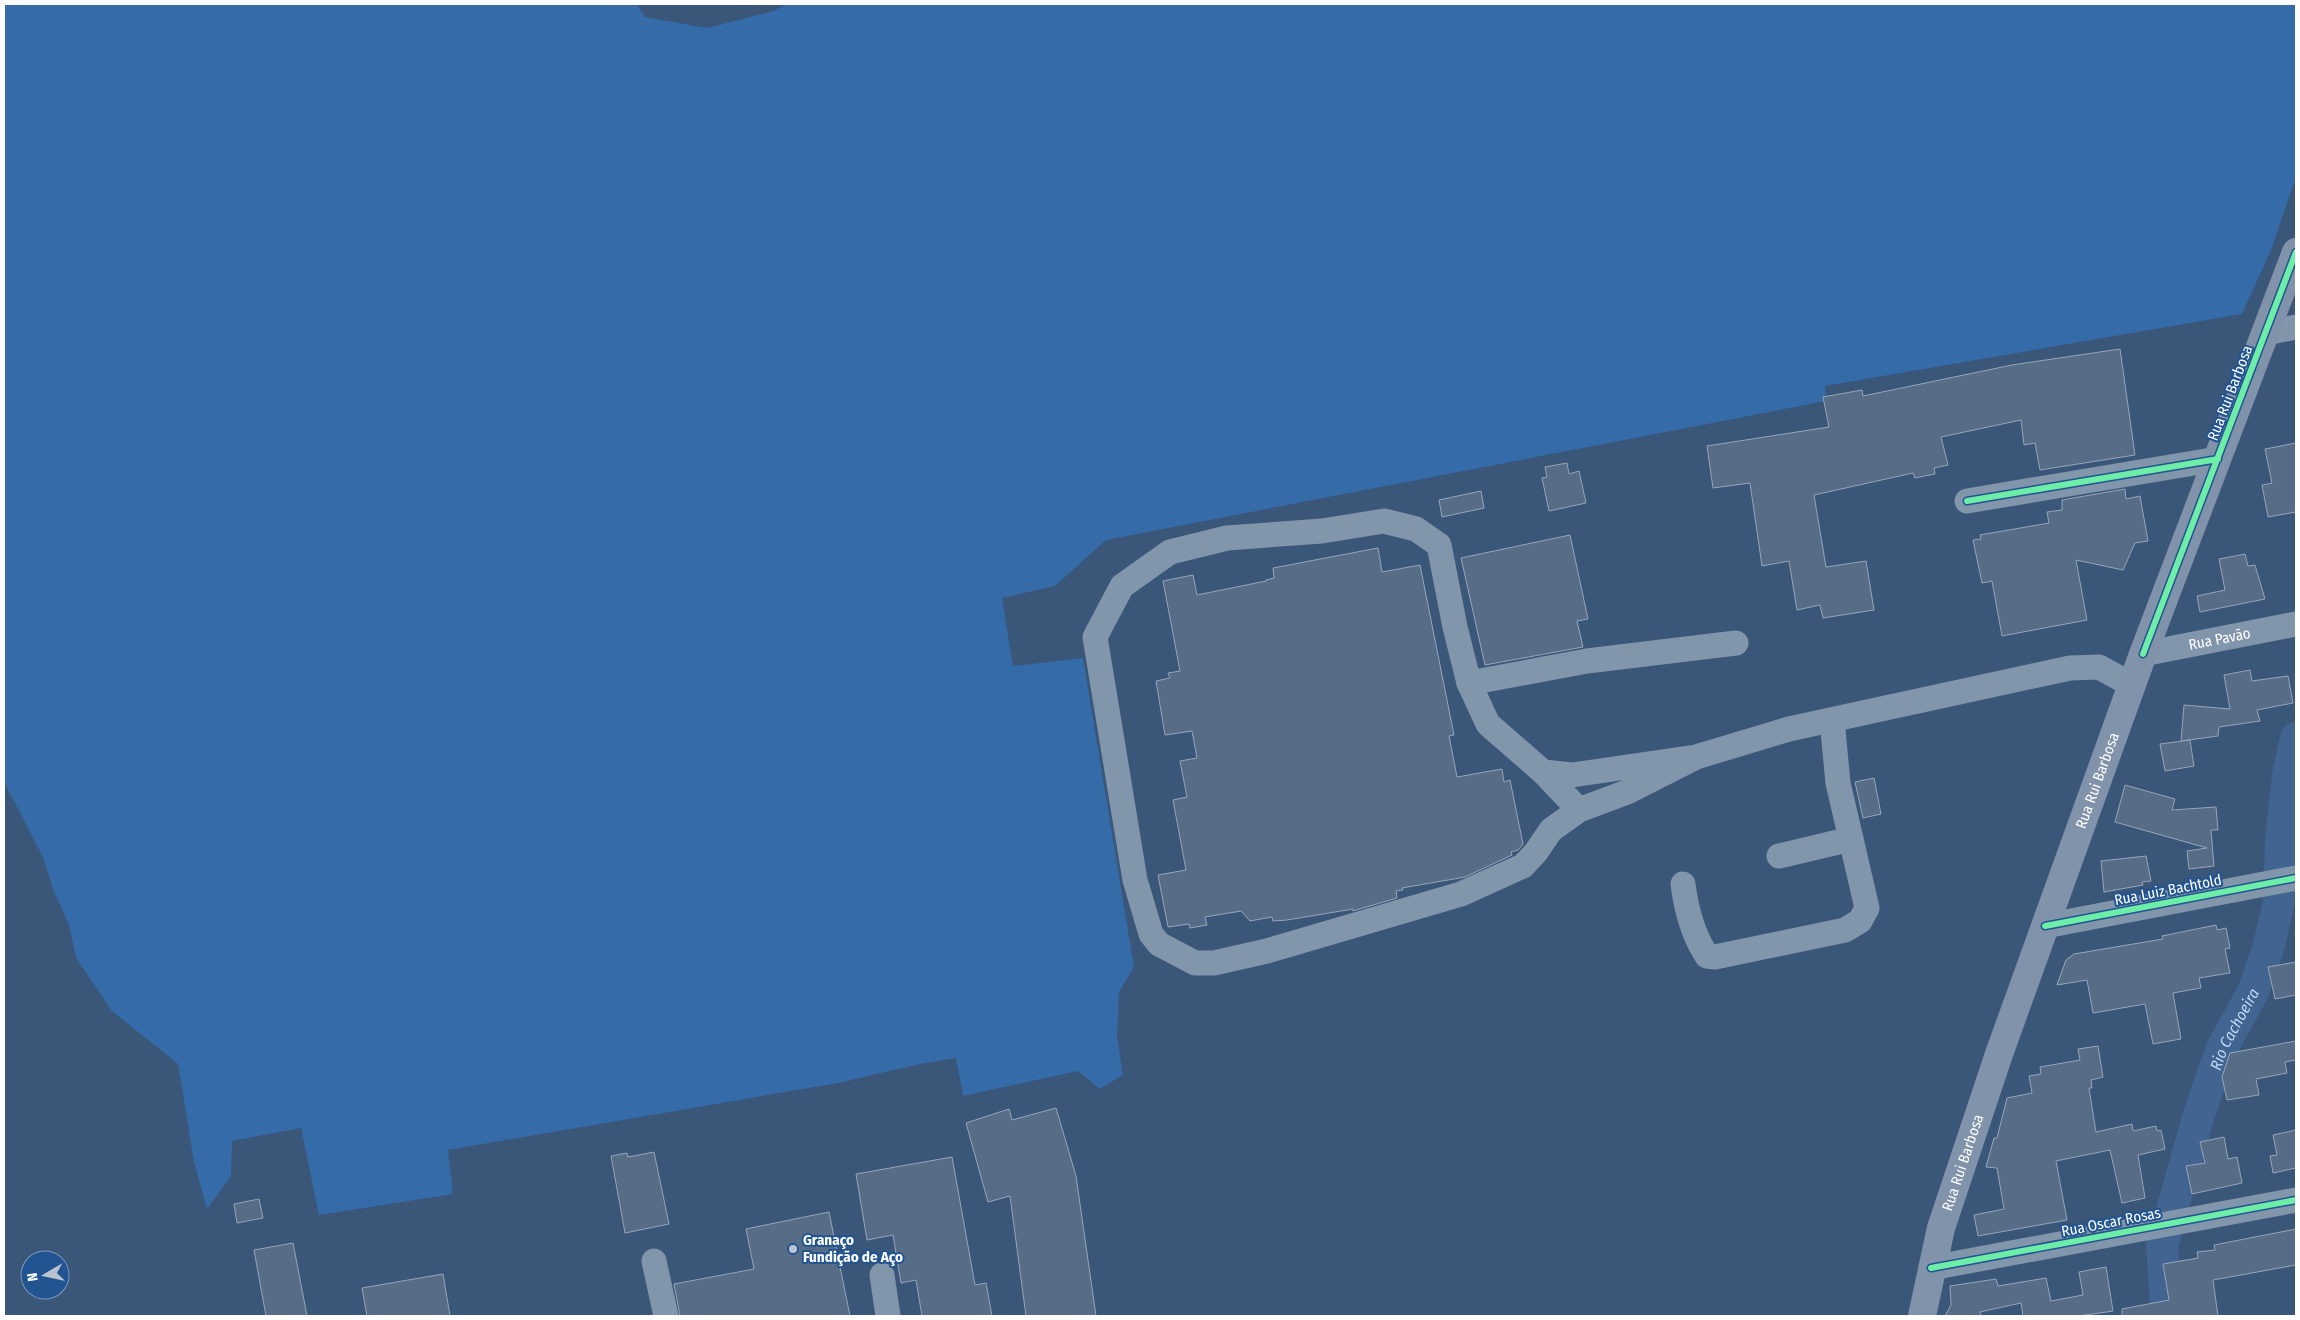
<svg xmlns="http://www.w3.org/2000/svg" width="2300" height="1320" font-family="'Fira Sans Condensed',sans-serif">
  <style>
    .green { fill: #356ba8 }
    .lines { fill: none; stroke-linecap: round; stroke-linejoin: round }
    .river { stroke: #416590; stroke-width: 32 }
    .building { fill: #576d87; stroke: #97a6b9 }
    .minor { stroke: #8296ab; stroke-width: 25 }
    .major { stroke: #8193aa; stroke-width: 28 }
    .cycleway-casing { stroke: #215491; stroke-width: 9 }
    .cycleway { stroke: #6deda7; stroke-width: 6 }
    .poi-dot { fill: #bac4d0; stroke: #215491; stroke-width: 2 }
    .labels { text-anchor: middle; dominant-baseline: central; stroke-width: 4; stroke-linejoin: round; paint-order: stroke }
    .street-label { font-size: 15px; fill: #fff; stroke: #215491 }
    .poi-label { font-size: 15px; font-weight: bold; fill: #fff; stroke: #215491; text-anchor: start }
    .water-label { font-size: 16px; font-style: italic; fill: #bed8f4; stroke: #215491 }
  </style>
  <rect width="100%" height="100%" fill="#3a5678"/>
  <path class="green" d="M4,4h632l9,13 62,11 67,-17 12,-7h1510v173l-25,73 -29,64 -417,72 1,15 -720,139 -51,46 -53,12 11,68 70,-8 51,309 -15,25 -2,44 6,39 -23,14 -22,-18 -115,25 -7,-38 -36,6 -82,19 -390,67 5,44 -134,21 -18,-87 -69,13 -1,35 -24,33 -13,-47 -16,-98 -66,-53 -36,-53 -7,-33 -16,-36 -10,-32 -39,-75z"/>
  <g class="lines">
    <path class="river" id="s1" d="M2170,1316l-4,-13 -4,-57 37,-132 23,-66 31,-56 15,-43 11,-47 2,-62 7,-65 8,-37"/>
  </g>
  <path class="building" d="M2120,349l15,106 -95,15 -5,-27 -11,2 -3,-25 -80,17 7,28 -14,3 1,6 -20,4 -2,-5 -99,22 12,72 40,-6 8,49 -51,8 -3,-13 -23,5 -8,-49 -27,5 -12,-83 -37,5 -6,-42 122,-19 -6,-30 39,-7 1,6 149,-31z
    M2296,443v69l-28,5 -6,-32 10,-2 -7,-34z
    M1567,463l2,11 10,-3 7,32 -37,8 -7,-33 5,-1 -2,-10z
    M2125,489l1,10 14,-3 8,45 -13,2 -12,27 -47,-10 11,60 -85,16 -10,-55 -10,2 -9,-43 8,-1 -1,-4 69,-12 -2,-11 15,-2v-10z
    M1481,491l3,17 -42,9 -3,-17z
    M1570,535l18,84 -11,2 6,26 -98,18 -24,-107z
    M1378,548l4,24 38,-7 34,170 -5,1 8,41 45,-8 2,13 6,-2 13,64 -5,6 -7,2 1,3 -47,22 -63,11 1,2 -7,1 1,7 -44,13v-2l-66,11 -14,1 -1,-4 -22,4 -9,-10 -36,6 2,8 -17,3 -1,-4 -21,3 -10,-52 28,-5 -13,-70 14,-3 -7,-36 17,-3 -5,-27 -27,4 -9,-54 14,-3 -2,-5 12,-2 -17,-90 30,-6 4,20 69,-14v-1l8,-2 -1,-10z
    M2245,554l3,12 7,-1 10,34 -65,13 -3,-16 28,-6 -6,-31z
    M2250,670l2,11 36,-5 5,27 -36,7 3,11 -41,6 -1,9 -37,5 3,-36 46,4 -6,-34z
    M2190,740l4,26 -29,5 -5,-27z
    M1874,778l7,36 -18,4 -8,-36z
    M2125,785l50,14 -3,11 44,-3 2,23h-7l3,36 -25,3 -2,-18 20,-3 -92,-26z
    M2146,856l5,25 -9,1 1,3 -39,7 -3,-31z
    M2216,925l1,5 9,-2 4,20 -5,1 5,24 -31,5 2,10 -28,5 8,46 -28,5 -8,-40 -52,9 -6,-33 -30,5 9,-25 8,-6 89,-15 -1,-3z
    M2296,962v33l-21,4 -7,-32z
    M2296,1041v19l-11,2 2,11 -31,6 3,16 -32,5 -5,-23 8,-24z
    M2098,1046l5,31 -12,3 1,8h-3l7,44 36,-8 1,7 23,-5 1,5 4,-1 4,19 -27,6 7,43 -23,5 -12,-53 -54,11 11,59 -89,16 -4,-21 30,-6 -7,-41 -11,-1 8,-29h3l10,-40 25,-5 -3,-17 12,-2 -1,-7 40,-7 -2,-11z
    M1056,1108l20,68 20,140h-70l-16,-120 -22,6 -22,-79 43,-14 3,11z
    M2296,1130v38l-23,5 -3,-17 7,-1 -4,-20z
    M2224,1137l4,22 9,-2 5,26 -50,11 -6,-28 19,-3 -5,-21z
    M654,1152l15,72 -44,9 -14,-77 16,-3 1,4z
    M952,1157l23,128 11,-2 6,33h-70l-6,-36 -15,3 -8,-48 -26,5 -11,-66z
    M259,1199l4,19 -26,5 -3,-19z
    M829,1212l21,104h-170l-6,-32 80,-15 -8,-40z
    M2296,1229v36l-83,15 5,36h-96v-7l47,-9 -6,-36 35,-6 -1,-6 18,-2 -1,-5z
    M293,1243l14,73h-41l-12,-66z
    M2106,1267l7,44 -34,5h-56l-2,-13 -41,9 1,4h-36l6,-11 -1,-19 46,-7 2,7 48,-8 5,23 32,-6 -4,-23z
    M443,1274l7,42h-83l-5,-28z"/>
  <g class="lines">
    <g class="minor">
      <path d="M2266,333l30,-6"/>
      <path d="M1967,501l251,-42"/>
      <path id="s2" d="M2143,654l153,-30"/>
      <path d="M1469,683l118,-22 149,-18"/>
      <path d="M1696,757l-69,35 -48,18 -28,20 -15,22 -13,14 -62,28 -194,57 -53,12h-19l-36,-19 -8,-10 -16,-54 -40,-243 27,-51 48,-34 57,-14 95,-7 62,-10 32,8 23,16 16,82 14,56 19,41 55,48 29,3 124,-18 93,-28 281,-61 29,-1 33,18"/>
      <path d="M1543,772l36,38"/>
      <path d="M1779,856l72,-17"/>
      <path d="M1683,884c3,24 10,51 24,72l8,1 130,-27 15,-9 7,-13 -29,-125 -6,-63"/>
      <path d="M2045,926l251,-48"/>
      <path d="M654,1261l12,55"/>
      <path d="M1931,1268l365,-68"/>
      <path d="M882,1275l6,41"/>
    </g>
    <path class="major" id="s3" d="M1922,1316l19,-88 58,-174 144,-400 153,-402"/>
    <g class="cycleway-casing">
      <path id="cycleway" d="M1967,501l251,-42
        M2143,654l153,-402
        M2045,926l251,-48
        M1931,1268l365,-68"/>
    </g>
    <use href="#cycleway" class="cycleway"/>
  </g>
  <circle class="poi-dot" cx="793" cy="1249" r="5"/>
  <g class="labels">
    <g class="street-label">
      <text transform="translate(2230 393) rotate(-69)">Rua Rui Barbosa</text>
      <text stroke="none"><textPath href="#s2" startOffset="78">Rua Pavão</textPath></text>
      <text stroke="none"><textPath href="#s3" startOffset="564">Rua Rui Barbosa</textPath></text>
      <text transform="translate(2168 890) rotate(-11)">Rua Luiz Bachtold</text>
      <text stroke="none"><textPath href="#s3" startOffset="159">Rua Rui Barbosa</textPath></text>
      <text transform="translate(2111 1222) rotate(-11)">Rua Oscar Rosas</text>
    </g>
    <g class="poi-label">
      <text x="803" y="1240">Granaço<tspan x="803" dy="17">Fundição de Aço</tspan></text>
    </g>
    <g class="water-label">
      <text stroke="none"><textPath href="#s1" startOffset="300">Rio Cachoeira</textPath></text>
    </g>
  </g>
  <rect width="2300" height="1320" fill="none" stroke="#ffffff" stroke-width="10"/>
  <g transform="translate(45 1275) rotate(261)"><circle r="24" fill="#215491" stroke="#7a98bd"/>
  <path d="M0-4L9 19L0 12L-9 19Z" fill="#bac4d0"/>
  <text y="-8" font-size="14" font-weight="bold" text-anchor="middle" fill="#ffffff">N</text>
  </g>
</svg>
